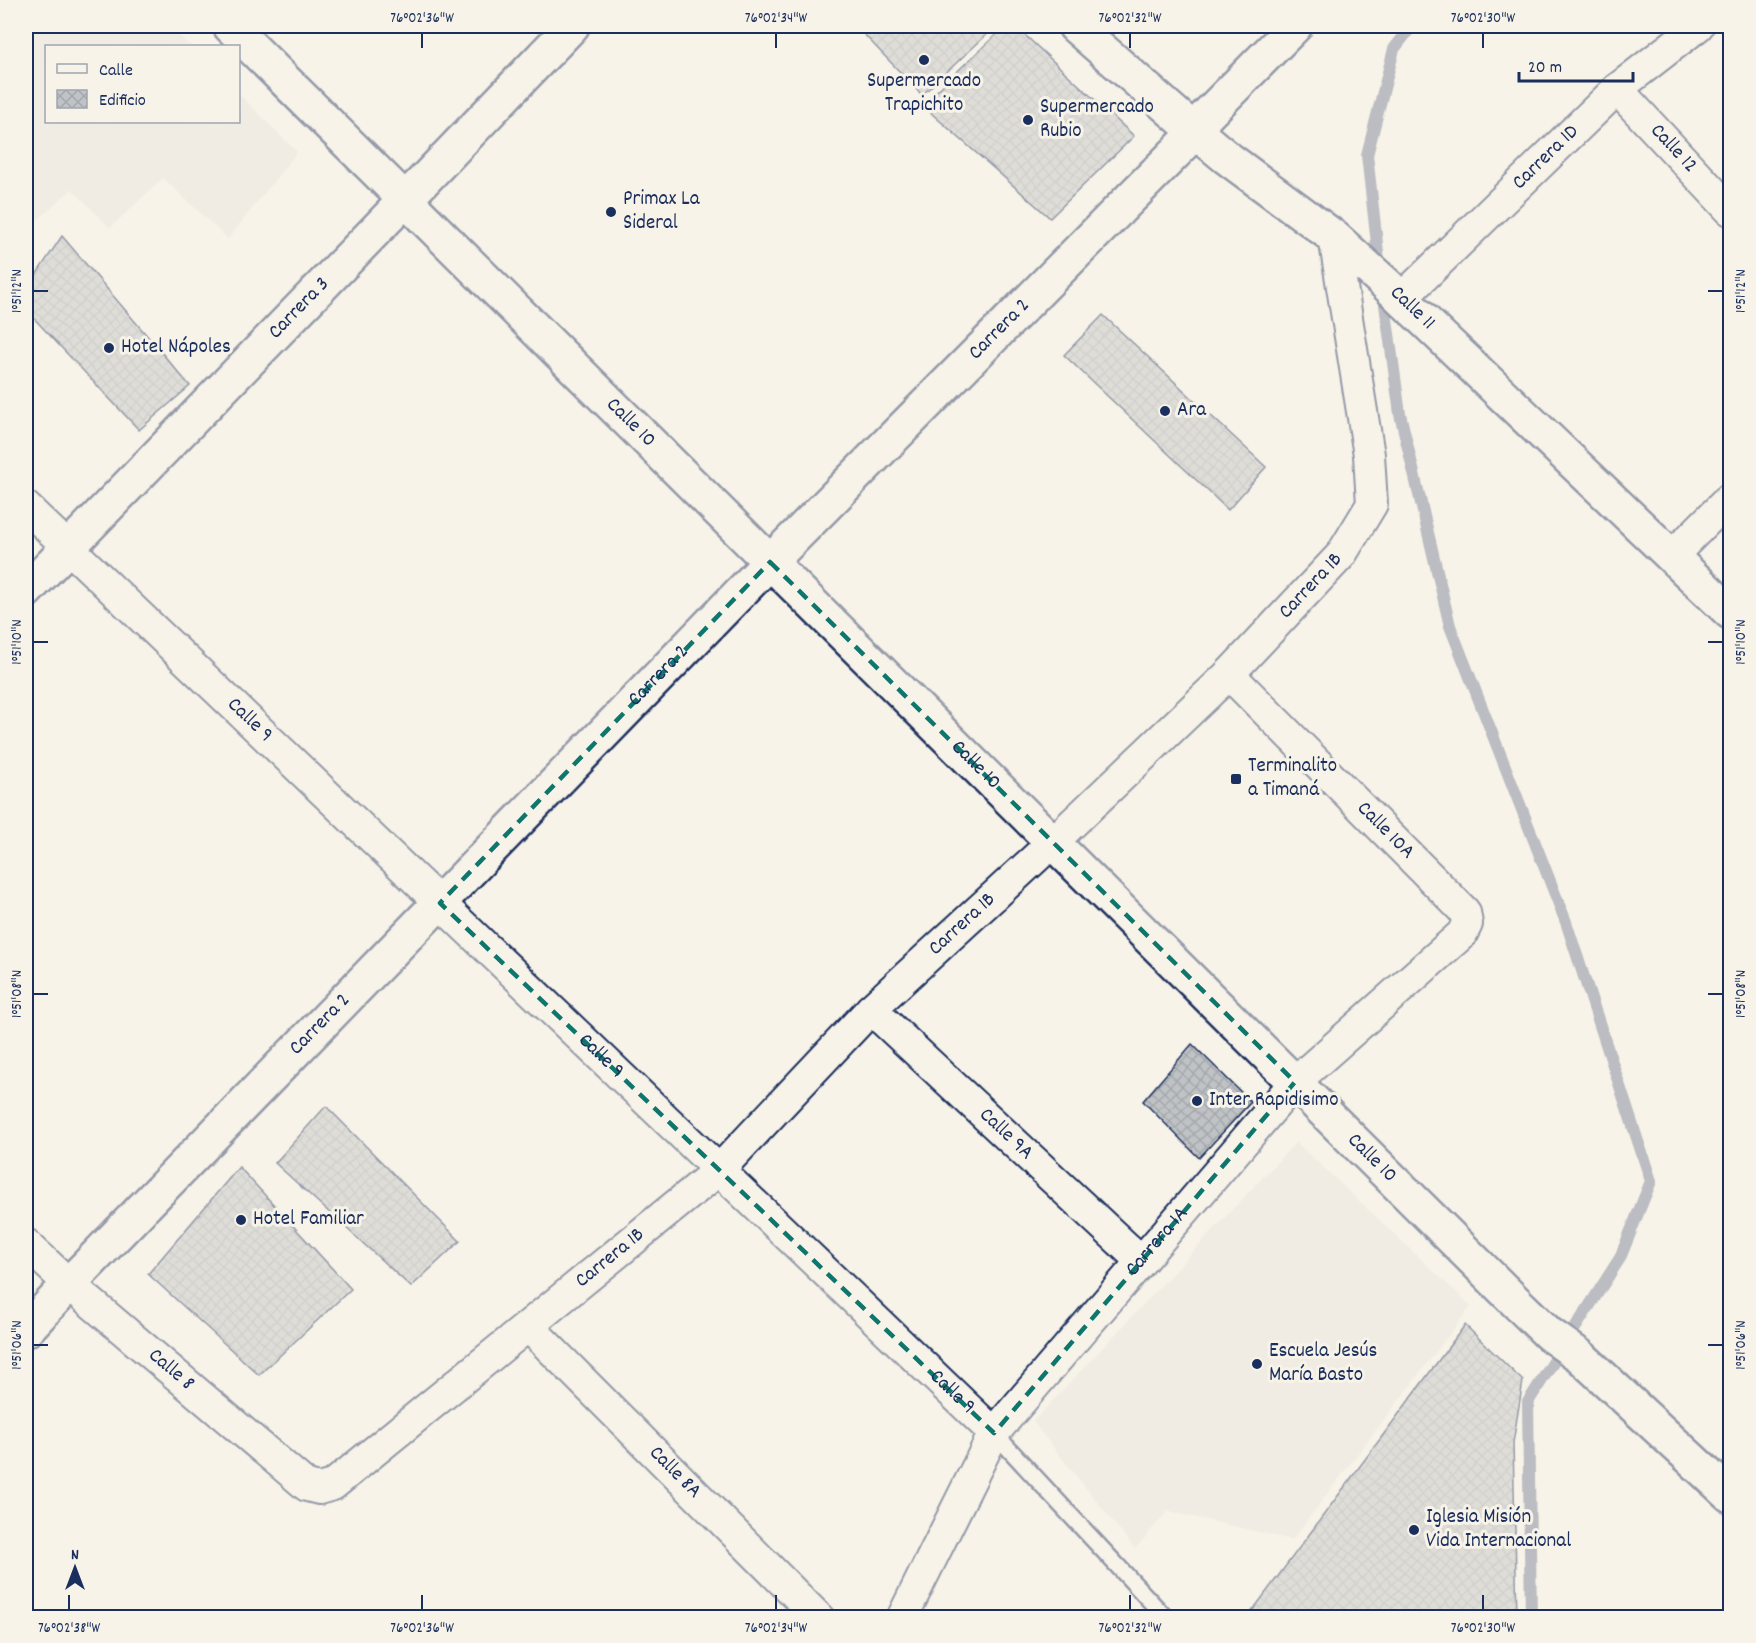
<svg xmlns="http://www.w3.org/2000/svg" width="1756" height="1643" font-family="Dekko,sans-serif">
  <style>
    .built { fill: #e6e5de }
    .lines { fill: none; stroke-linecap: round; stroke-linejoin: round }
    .stream { stroke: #727c95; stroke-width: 12 }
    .building { fill: url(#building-cross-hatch); stroke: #1b2f5e; stroke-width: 1.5 }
    .service-casing { stroke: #1b2f5e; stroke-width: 20 }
    .minor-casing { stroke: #1b2f5e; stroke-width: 34 }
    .secondary-casing { stroke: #1b2f5e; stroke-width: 38 }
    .primary-casing { stroke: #1b2f5e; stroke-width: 38 }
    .service { stroke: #f7f3e8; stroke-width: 15 }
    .minor { stroke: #f7f3e8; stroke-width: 30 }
    .secondary { stroke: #f7f3e8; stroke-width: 33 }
    .primary { stroke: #f7f3e8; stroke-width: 33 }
    .marked { fill: none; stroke: #0f766e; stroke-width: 4.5; stroke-dasharray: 12 8; stroke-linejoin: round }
    .ticks { fill: none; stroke: #1b2f5e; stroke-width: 2 }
    .poi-dot { fill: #1b2f5e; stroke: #f7f3e8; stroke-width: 2 }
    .labels { text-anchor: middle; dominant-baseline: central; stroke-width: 6; stroke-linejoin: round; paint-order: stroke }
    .poi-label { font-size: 21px; fill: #1b2f5e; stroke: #f7f3e8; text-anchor: start }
    .street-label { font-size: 21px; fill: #1b2f5e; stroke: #f7f3e8 }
    .neatline { fill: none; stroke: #1b2f5e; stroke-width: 2 }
    .ticks-label { font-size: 15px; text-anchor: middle; fill: #1b2f5e }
  </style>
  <defs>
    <pattern id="building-cross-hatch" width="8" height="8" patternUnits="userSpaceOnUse" patternTransform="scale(1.5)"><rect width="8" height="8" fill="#c0c3c5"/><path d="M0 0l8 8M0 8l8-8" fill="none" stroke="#a4a8ac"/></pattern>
  </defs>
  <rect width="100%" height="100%" fill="#f7f3e8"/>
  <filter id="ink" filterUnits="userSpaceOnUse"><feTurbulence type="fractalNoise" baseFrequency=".0167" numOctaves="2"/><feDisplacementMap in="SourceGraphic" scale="12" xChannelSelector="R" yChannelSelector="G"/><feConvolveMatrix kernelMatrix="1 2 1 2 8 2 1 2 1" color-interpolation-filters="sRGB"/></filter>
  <g filter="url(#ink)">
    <path class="built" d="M26,26h143l21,20h-144v76h192l1,-28 58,58 -69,87 -65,-61 -53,50 -38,-39 -46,41z
      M1296,1142l175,164 -179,234 -124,-29 -33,38 -102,-127z"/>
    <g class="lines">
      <path class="stream" d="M1380,270l-13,-115 27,-106 18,-23
        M1383,290l17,124 50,212 116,296 85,259 -31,77 -92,144 3,216"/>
    </g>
    <path class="building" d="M856,26h140l-74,69z
      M1005,26h10l119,110 -84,82 -128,-113z
      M62,236l128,150 -51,44 -113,-120v-20z
      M1103,315l163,152 -38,43 -164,-155z
      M1192,1044l59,58 -52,56 -56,-57z
      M326,1106l134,135 -49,46 -136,-124z
      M239,1167l112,122 -92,86 -111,-101z
      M1465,1325l58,56 -10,62 4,175h-270z"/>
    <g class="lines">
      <g class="service-casing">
        <path id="service" d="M994,1433l172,185"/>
      </g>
      <g class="minor-casing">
        <g id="minor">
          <path id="s1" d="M1617,89l113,121"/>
          <path id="s2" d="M1402,298l215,-209 81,-63"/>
          <path id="s3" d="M26,507l968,926"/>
          <path d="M1672,556l58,-58"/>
          <path id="s4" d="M871,1009l270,252"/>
          <path id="s5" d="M26,1244l43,40 238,202 12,3 14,-4 386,-315 152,-161 182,-167 176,-168 112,-119 31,-51 -3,-49 -35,-218"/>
          <path id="s6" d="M529,1327l290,291"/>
          <path id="s7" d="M902,1618l92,-185 301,-351 167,-148 5,-10 -2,-12 -236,-238"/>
        </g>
      </g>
      <g class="secondary-casing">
        <g id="secondary">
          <path id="s8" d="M1075,26l121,106 30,25 108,80 52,47 344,328"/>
          <path id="s9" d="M26,591l379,-391 167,-174"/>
          <path id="s10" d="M26,1330l43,-46 701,-722 426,-430 10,-16 89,-90"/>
        </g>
      </g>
      <g class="primary-casing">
        <g id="primary">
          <path id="s11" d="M230,26l1288,1278 31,30 31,22 150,139"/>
        </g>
      </g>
      <use href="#service" class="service"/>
      <use href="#minor" class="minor"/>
      <use href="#secondary" class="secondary"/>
      <use href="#primary" class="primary"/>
    </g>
  </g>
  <path d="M0 0H1756V1643H0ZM770,562l525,520 -301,351 -554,-530z" fill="#f7f3e8" fill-opacity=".55" fill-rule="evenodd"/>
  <path class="marked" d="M770,562l525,520 -301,351 -554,-530z"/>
  <path class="ticks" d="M422,33v15M776,33v15M1130,33v15M1483,33v15M33,291h15M1708,291h15M33,642h15M1708,642h15M33,994h15M1708,994h15M33,1345h15M1708,1345h15M69,1595v15M422,1595v15M776,1595v15M1130,1595v15M1483,1595v15"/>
  <g class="poi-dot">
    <circle cx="924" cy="60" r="6"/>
    <circle cx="1028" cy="120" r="6"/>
    <circle cx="611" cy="212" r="6"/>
    <circle cx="109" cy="348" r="6"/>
    <circle cx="1165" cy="411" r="6"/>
    <rect x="1230" y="773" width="12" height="12" rx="3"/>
    <circle cx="1197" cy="1101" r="6"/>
    <circle cx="241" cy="1220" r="6"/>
    <circle cx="1257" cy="1364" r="6"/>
    <circle cx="1414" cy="1530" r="6"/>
  </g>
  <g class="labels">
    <g class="poi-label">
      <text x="924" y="82" text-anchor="middle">Supermercado<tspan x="924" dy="24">Trapichito</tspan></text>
      <text x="1040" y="108">Supermercado<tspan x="1040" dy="24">Rubio</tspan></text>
      <text x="623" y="200">Primax La<tspan x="623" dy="24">Sideral</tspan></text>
      <text x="121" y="348">Hotel Nápoles</text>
      <text x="1177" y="411">Ara</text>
      <text x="1248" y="767">Terminalito<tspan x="1248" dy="24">a Timaná</tspan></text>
      <text x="1209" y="1101">Inter Rapidisimo</text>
      <text x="253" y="1220">Hotel Familiar</text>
      <text x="1269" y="1352">Escuela Jesús<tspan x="1269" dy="24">María Basto</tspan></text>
      <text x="1426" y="1518">Iglesia Misión<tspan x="1426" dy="24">Vida Internacional</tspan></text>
    </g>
    <g class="street-label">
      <text stroke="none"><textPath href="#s1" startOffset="82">Calle 12</textPath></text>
      <text stroke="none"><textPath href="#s2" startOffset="201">Carrera 1D</textPath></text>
      <text stroke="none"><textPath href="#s8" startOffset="440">Calle 11</textPath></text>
      <text stroke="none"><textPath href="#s9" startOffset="393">Carrera 3</textPath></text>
      <text stroke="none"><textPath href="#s10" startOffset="1396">Carrera 2</textPath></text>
      <text stroke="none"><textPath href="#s11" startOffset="564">Calle 10</textPath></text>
      <text stroke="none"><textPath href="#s5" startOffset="1728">Carrera 1B</textPath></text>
      <text stroke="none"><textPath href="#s10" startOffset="910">Carrera 2</textPath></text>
      <text stroke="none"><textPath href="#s3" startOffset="309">Calle 9</textPath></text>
      <text stroke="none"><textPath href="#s11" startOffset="1050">Calle 10</textPath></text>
      <text transform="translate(1385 831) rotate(45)">Calle 10A</text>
      <text stroke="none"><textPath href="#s5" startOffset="1242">Carrera 1B</textPath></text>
      <text stroke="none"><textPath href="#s10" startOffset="424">Carrera 2</textPath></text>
      <text stroke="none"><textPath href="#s3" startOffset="795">Calle 9</textPath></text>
      <text stroke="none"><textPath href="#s4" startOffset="184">Calle 9A</textPath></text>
      <text stroke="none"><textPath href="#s11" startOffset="1608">Calle 10</textPath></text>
      <text stroke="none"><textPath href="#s7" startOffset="458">Carrera 1A</textPath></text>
      <text stroke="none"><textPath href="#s5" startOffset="756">Carrera 1B</textPath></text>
      <text stroke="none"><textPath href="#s5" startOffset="192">Calle 8</textPath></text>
      <text stroke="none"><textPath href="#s3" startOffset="1281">Calle 9</textPath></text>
      <text stroke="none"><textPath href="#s6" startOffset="206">Calle 8A</textPath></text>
    </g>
  </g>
  <rect width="1756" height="1643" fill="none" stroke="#f7f3e8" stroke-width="66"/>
  <rect x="45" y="45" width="195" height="78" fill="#f7f3e8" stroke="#9fa5b1" stroke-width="1.5"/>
  <rect x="57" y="64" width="30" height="9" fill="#f7f3e8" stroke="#9fa5b1" stroke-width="1.5"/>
  <text x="99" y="75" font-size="18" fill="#1b2f5e">Calle</text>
  <rect x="57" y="90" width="30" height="18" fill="url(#building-cross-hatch)" stroke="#9fa5b1" stroke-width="1.5"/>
  <text x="99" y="105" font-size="18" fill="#1b2f5e">Edificio</text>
  <g transform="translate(75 1568)" stroke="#f7f3e8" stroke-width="4.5" paint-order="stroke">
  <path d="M0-4.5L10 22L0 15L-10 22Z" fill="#1b2f5e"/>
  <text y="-9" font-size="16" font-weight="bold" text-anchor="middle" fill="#1b2f5e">N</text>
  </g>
  <path d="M1519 72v9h114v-9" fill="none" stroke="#1b2f5e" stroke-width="3"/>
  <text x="1528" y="72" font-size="18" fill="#1b2f5e" stroke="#f7f3e8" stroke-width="4.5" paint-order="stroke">20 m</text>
  <rect x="33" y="33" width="1690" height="1577" class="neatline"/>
  <g class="ticks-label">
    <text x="422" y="22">76°02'36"W</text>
    <text x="776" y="22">76°02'34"W</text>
    <text x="1130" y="22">76°02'32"W</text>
    <text x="1483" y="22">76°02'30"W</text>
    <text transform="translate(16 291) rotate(-90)" y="5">1°51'12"N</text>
    <text transform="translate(1740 291) rotate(-90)" y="5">1°51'12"N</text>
    <text transform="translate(16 642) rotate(-90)" y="5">1°51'10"N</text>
    <text transform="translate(1740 642) rotate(-90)" y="5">1°51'10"N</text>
    <text transform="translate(16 994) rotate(-90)" y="5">1°51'08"N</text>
    <text transform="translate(1740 994) rotate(-90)" y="5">1°51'08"N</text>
    <text transform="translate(16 1345) rotate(-90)" y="5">1°51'06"N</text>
    <text transform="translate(1740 1345) rotate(-90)" y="5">1°51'06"N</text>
    <text x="69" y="1632">76°02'38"W</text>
    <text x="422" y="1632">76°02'36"W</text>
    <text x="776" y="1632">76°02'34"W</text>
    <text x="1130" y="1632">76°02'32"W</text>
    <text x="1483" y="1632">76°02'30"W</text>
  </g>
</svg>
